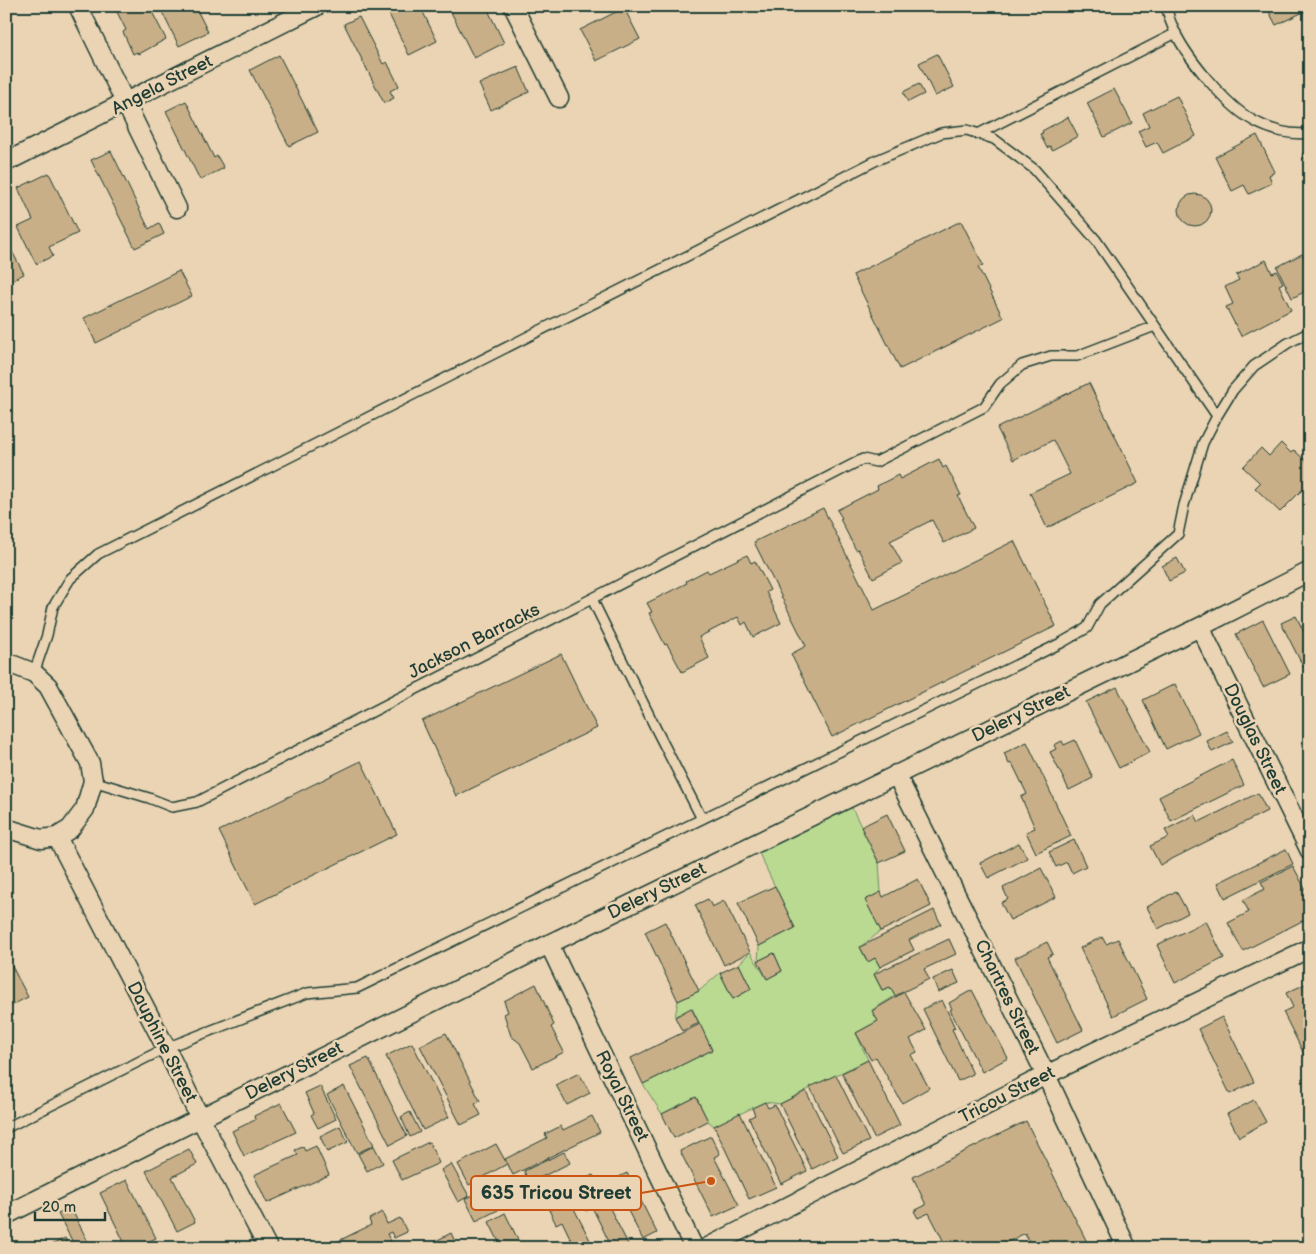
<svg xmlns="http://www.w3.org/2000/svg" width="1316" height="1254" font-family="'Balsamiq Sans',sans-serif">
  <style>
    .green { fill: #bada92; stroke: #6c8c63 }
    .building { fill: #c9af87; stroke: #1f3d34 }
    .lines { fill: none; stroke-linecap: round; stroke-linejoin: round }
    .service-casing { stroke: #1f3d34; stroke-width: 12 }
    .minor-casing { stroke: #1f3d34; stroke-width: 21 }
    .service { stroke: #ead4b3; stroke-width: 9 }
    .minor { stroke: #ead4b3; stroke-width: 18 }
    .labels { text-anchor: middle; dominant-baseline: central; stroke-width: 5; stroke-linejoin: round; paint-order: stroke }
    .street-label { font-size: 18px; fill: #1f3d34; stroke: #ead4b3 }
    .leader { fill: none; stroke: #ca5512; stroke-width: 2 }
    .callout-dot { fill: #ca5512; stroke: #ead4b3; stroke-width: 2 }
    .callout { fill: #ead4b3; stroke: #ca5512; stroke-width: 2 }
    .callout-label { font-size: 19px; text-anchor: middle; font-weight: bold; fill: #1f3d34 }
  </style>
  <rect width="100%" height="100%" fill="#ead4b3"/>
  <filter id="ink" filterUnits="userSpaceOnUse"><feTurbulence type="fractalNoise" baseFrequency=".02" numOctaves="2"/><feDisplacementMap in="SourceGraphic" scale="10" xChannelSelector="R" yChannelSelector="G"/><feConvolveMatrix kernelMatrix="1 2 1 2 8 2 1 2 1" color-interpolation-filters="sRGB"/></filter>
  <g filter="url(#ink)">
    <path class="green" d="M847,798l32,65 2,29 -15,8 15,31 -21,16 7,15 8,-4 5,9 -6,8 8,15 8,-3 5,9 -23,14 6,11 -22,12 12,27 -32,15 -56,29 -15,-2 -51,24 -6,-5 -12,-24 -34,17 -19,-30 69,-34 -20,-42 -17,9 3,-16 21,-10 21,-18 13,26 18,-10 -12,-25 11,-12 17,27 15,-8 -8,-18 -16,8 1,-15 36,-18 -41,-85z"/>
    <path class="building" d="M114,6h35l17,33 -27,15 -2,-2 -4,2 -10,-22 3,-2z
      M159,6h36l13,26 -29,14z
      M394,6h10l1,2 15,-2 17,35 -28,14 -22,-45z
      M448,6h38l18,37 -30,15z
      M1092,6h12l-9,5z
      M1266,6h44v3l-34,16z
      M624,8l16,31 -44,22 -16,-31z
      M359,17l24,47 4,-2 12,24 -9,5 4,7 -10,5 -40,-79z
      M937,54l17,33 -19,9 -16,-33z
      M279,55l39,77 -29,14 -39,-76z
      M518,67l11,25 -38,18 -12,-26z
      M919,84l5,10 -16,8 -5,-10z
      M1114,89l18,34 -28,14 -17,-34z
      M1177,96l19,40 -33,17 -6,-11 -11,5 -8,-16 11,-5 -6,-13z
      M186,101l28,57 3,-2 7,12 -24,12 -34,-69z
      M1068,117l10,19 -26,14 -2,-4 -3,2 -7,-14 3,-1 -1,-2z
      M1257,135l18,37 -6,3 3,8 -23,11 -5,-9 -12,6 -17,-34z
      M1310,150v19l-8,-15z
      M111,151l38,78 10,-6 5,11 -29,14 -44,-88z
      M49,173l29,60 -29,14 4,9 -17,8 -18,-37 15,-7 -15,-32z
      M1179 210a16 16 0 1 1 32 0a16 16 0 1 1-32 0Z
      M961,221l22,44 -5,2 25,51 -103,51 -47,-94z
      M6,240l18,34 -18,9z
      M1302,254l8,15v20l-18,9 -15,-31z
      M1266,260l6,13 5,-2 6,12 -4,2 12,25 -50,26 -15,-29 7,-3 -8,-17 14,-7 -3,-5z
      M179,271l13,25 -96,47 -12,-25z
      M1089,383l49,100 -91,45 -17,-35 40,-19 -17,-34 -40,20 -16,-32z
      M1281,443l10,10 3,-3 16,15v17l-30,30 -25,-24 5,-5 -17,-16 18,-19 8,8z
      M939,459l4,9 3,-2 15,29 -3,1 16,32 -30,15 -12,-23 -42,21 12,22 -29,15 -15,-29 -2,1 -16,-31 2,-1 -5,-8 41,-21 -1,-3 21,-11 2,4z
      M823,508l51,102 140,-69 42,85 -224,111 -41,-83 15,-8 -52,-104z
      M747,555l4,8 4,-2 15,29 -4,2 15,31 -28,14 -7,-15 -4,3 -4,-8 -39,20 10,21 -27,14 -15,-28 -2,1 -16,-32 3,-1 -5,-9 40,-20 -1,-2 21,-11 2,3z
      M1177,558l8,15 -16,8 -7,-15z
      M1310,604v11l-5,-9z
      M1296,616l14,28v36l-29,-57z
      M1263,620l27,54 -27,13 -27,-53z
      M561,654l36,74 -141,68 -34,-75z
      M1175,684l24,49 -33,16 -23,-49z
      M1117,687l33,65 -31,16 -33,-66z
      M1227,731l6,11 -21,10 -5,-11z
      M1075,740l18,38 -24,12 -19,-38 6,-3 -2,-4 8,-4 2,4z
      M1027,742l44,94 -35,17 -10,-21 9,-4 -14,-31 6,-3 -15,-31 -3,1 -5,-11z
      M1232,760l12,25 -73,36 -12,-24z
      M361,761l36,73 -142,70 -36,-73z
      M1258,793l9,18 -107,54 -10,-19 19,-9 -4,-7 30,-15 4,7z
      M887,814l18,37 -26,12 -18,-36z
      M1074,840l12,26 -14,7 -5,-11 -11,5 -7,-15z
      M1019,843l8,15 -39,20 -8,-15z
      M1286,849l7,15 -68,34 -7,-15z
      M1293,866l17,32v19l-67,34 -15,-28 21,-11 -6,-12 22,-11 -4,-7z
      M1041,868l15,29 -46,23 -9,-17 7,-4 -5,-11z
      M918,879l13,27 -50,25 -16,-31 16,-8 2,5z
      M775,886l20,42 -36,18 -21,-43z
      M1176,891l12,22 -30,16 -11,-22z
      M708,899l4,8 12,-6 26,51 -26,13 -29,-60z
      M934,910l7,14 -32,16 5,10 -34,17 -5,-9 -7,4 -8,-15z
      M1206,921l18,37 -49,25 -18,-38z
      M665,922l34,69 -21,10 -33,-69z
      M1102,937l4,7 12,-5 29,60 -34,17 -33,-68z
      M949,939l7,15 -32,15 5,10 -34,17 -5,-9 -8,3 -8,-16z
      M1047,942l6,12 -6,3 36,73 -26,13 -42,-85z
      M774,953l8,18 -15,8 -9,-18z
      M6,955l22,42 -22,11z
      M739,964l12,25 -18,10 -13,-26z
      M953,970l6,13 -21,9 -5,-13z
      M1310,982v84l-27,-54 10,-5 -7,-14z
      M536,984l18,41 -3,2 13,25 -31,16 -13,-25 -9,-7 -7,-22 4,-2 -4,-11z
      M972,990l36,68 -26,14 -32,-62 2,-1 -3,-6z
      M904,992l22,38 -16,9 7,13 -6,3 18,33 -27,15 -26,-46 -5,3 -15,-27 22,-12 -6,-10z
      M942,1000l13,28 -3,1 21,45 -15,7 -35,-72z
      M691,1008l8,15 -17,8 -7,-14z
      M1222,1017l32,65 -24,12 -32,-65z
      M700,1024l12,26 -69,34 -12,-26z
      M446,1033l34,68 -5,3 6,11 -20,10 -41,-79z
      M412,1043l37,74 -26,13 -37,-74z
      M368,1058l39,78 -17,9 -40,-79z
      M868,1060l32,65 -26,13 -32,-65z
      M579,1073l11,20 -23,12 -11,-20z
      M836,1075l33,66 -26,12 -33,-66z
      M320,1086l16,33 -18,9 -7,-13 3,-2 -9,-20z
      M344,1086l30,59 -17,8 -30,-58z
      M806,1091l32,65 -26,13 -32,-65z
      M696,1097l12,24 -34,17 -12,-24z
      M1254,1100l12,22 -27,15 -12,-23z
      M765,1102l3,6 7,-3 32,66 -26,13 -32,-66 6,-3 -3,-7z
      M281,1103l15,29 -52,24 -12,-25 23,-11 -1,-4z
      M410,1112l10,20 -10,5 -9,-20z
      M740,1113l36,74 -27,12 -35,-73z
      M592,1116l8,16 -87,43 -8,-16 42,-21 -2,-4 16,-8 2,4z
      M1026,1121l64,127h-58l-7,-15 -29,15h-69l16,-8 -14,-27 -11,5 -4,-7 12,-6 -13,-28z
      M340,1126l8,16 -21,10 -7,-16z
      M711,1136l9,18 -6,3 25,48 -26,12 -33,-66z
      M429,1142l10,21 -37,17 -10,-20z
      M496,1144l11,20 -38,21 -11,-21z
      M316,1146l13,29 -62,28 -13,-28 44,-20 -3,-5 8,-3 2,4z
      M374,1146l9,17 -16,8 -9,-17z
      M189,1149l8,15 -25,13 23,45 -18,9 -31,-60z
      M564,1152l6,11 -41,20 -5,-12z
      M451,1164l18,32 -11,6 -17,-32z
      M627,1173l30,60 -14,7 -20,-39 -3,2 -11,-21z
      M593,1175l36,71 -4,2h-13l-20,-41 -6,4 -7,-15 3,-2 -6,-11z
      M127,1180l29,58 -21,10h-8l-27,-55z
      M495,1185l11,21 -30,15 -11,-22z
      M564,1189l30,59h-19l-13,-27 -6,3 -7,-14 3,-1 -5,-11z
      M71,1208l20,40h-15l-18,-34z
      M382,1212l5,12 13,-6 7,14 -13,6 -3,-6 -4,2 6,12 -4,2h-65l47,-23 -2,-6z
      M505,1213l17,35h-20l-13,-26z
      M451,1233l7,15h-19l-3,-7z
      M65,1238l5,10h-24z"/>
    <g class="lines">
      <g class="service-casing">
        <path id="service" d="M1166,6c2,6 3,13 6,19 11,29 54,81 82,96 16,9 38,15 56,12
          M978,134l198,-101
          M592,599l65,132 45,88
          M34,673l13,-38 6,-28 17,-28 28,-25 779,-394 64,-27 26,-3 27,9 40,30 62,71 121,176
          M93,781l56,17 23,9 25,-5 666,-343 13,3 108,-55 16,-23 22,-19 29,-9h26l78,-30
          M6,1128l160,-80 141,-55 50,-5 704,-345 26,-15 13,-24 78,-70 6,-29 19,-62 14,-27 16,-26 21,-24 34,-23 22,-11"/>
      </g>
      <g class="minor-casing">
        <path id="minor" d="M78,6l99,202
          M513,6l46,92
          M6,162l311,-156
          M1200,627l110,224
          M6,662l28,11 14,13 42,77 3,18 -8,28 -15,20 -13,8 -16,2 -35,-11
          M896,774l150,301 81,173
          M57,837l109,211 34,70 68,130
          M549,944l145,304
          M6,1215l543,-271 651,-317 110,-56
          M706,1248l340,-173 264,-127"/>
      </g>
      <use href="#service" class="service"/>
      <use href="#minor" class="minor"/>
    </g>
  </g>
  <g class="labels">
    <g class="street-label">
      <text transform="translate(162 85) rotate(-27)">Angela Street</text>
      <text transform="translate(474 641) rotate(-27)">Jackson Barracks</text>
      <text transform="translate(1021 714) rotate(-26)">Delery Street</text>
      <text transform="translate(1255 739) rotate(64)">Douglas Street</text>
      <text transform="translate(657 891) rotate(-26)">Delery Street</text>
      <text transform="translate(1007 997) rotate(64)">Chartres Street</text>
      <text transform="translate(162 1042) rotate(63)">Dauphine Street</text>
      <text transform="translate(294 1071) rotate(-27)">Delery Street</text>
      <text transform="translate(1007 1095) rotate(-27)">Tricou Street</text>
      <text transform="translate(622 1096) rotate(64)">Royal Street</text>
    </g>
  </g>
  <path class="leader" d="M711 1181L641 1193"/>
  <circle class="callout-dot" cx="711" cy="1181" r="5"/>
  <rect class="callout" x="471" y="1176" width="170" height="34" rx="5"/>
  <g class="callout-label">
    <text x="556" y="1199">635 Tricou Street</text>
  </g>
  <rect width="1316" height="1254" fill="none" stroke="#ead4b3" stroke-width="25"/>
  <rect x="12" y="12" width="1291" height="1229" fill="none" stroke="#1f3d34" stroke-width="2" filter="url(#ink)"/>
  <path d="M35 1212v8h70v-8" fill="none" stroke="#1f3d34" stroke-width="2.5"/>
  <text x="42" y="1212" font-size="15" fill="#1f3d34" stroke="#ead4b3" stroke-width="4" paint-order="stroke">20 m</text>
</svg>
